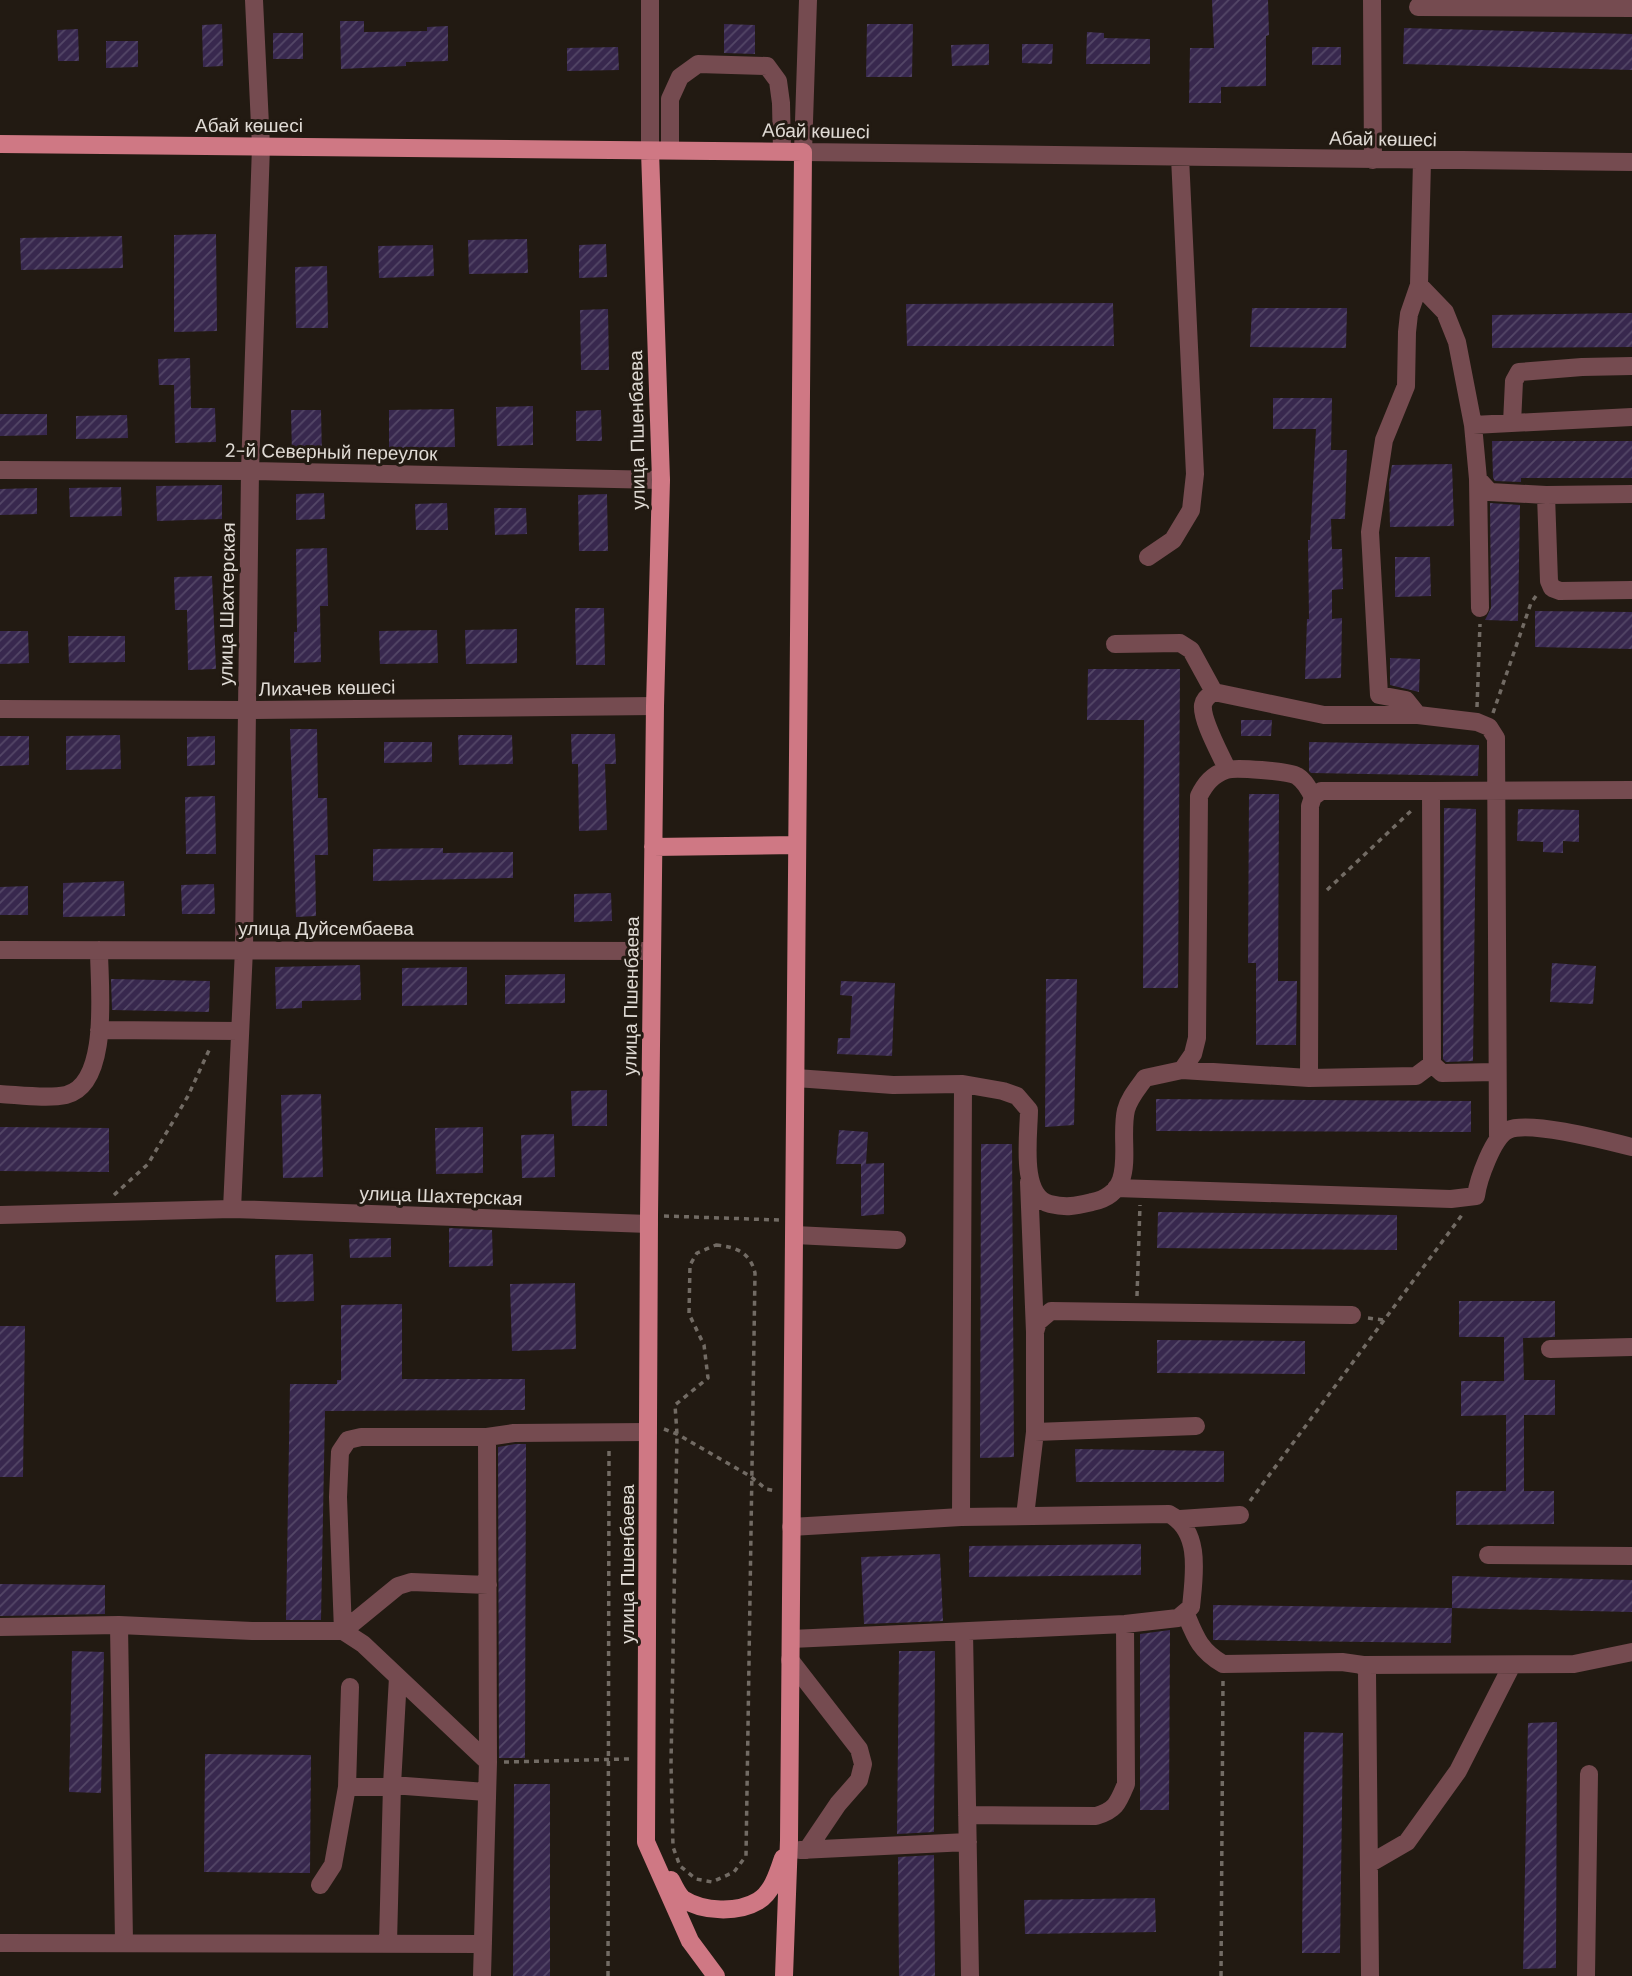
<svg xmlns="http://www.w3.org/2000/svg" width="1632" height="1976" font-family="'DM Sans',sans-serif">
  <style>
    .building { fill: url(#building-hatch) }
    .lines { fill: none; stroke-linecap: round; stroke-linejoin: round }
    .path { stroke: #726b64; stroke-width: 3.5; stroke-dasharray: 5 5; stroke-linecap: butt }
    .minor { stroke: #754b50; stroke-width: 18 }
    .major { stroke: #cf7884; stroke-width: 18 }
    .labels { text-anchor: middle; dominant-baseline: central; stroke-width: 6; stroke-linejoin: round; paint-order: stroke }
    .street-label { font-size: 19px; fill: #e0dbd5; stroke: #221a12 }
  </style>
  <defs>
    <pattern id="building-hatch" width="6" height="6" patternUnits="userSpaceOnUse" patternTransform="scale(1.75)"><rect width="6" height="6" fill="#38284e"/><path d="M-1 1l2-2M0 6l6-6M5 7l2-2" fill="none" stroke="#544767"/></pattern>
  </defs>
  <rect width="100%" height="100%" fill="#221a12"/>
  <path class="building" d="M1212,0h56l1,35 -3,1v50l-45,1v16h-32l1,-55h24z
    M340,21h24v11l63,-1v-4l21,-1v35l-42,1v4l-65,3z
    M222,24l1,42 -20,1 -1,-42z
    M724,24l31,1v29l-31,-1z
    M867,24h46l-1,53h-46z
    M1404,28l228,6v36l-229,-6z
    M78,29l1,32h-21l-1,-31z
    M1087,32l17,1v5l46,1v25h-64z
    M273,33h30v26h-30z
    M106,41h32v26l-32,1z
    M989,44v21l-37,1 -1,-21z
    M1022,44h31l-1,20 -30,-1z
    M618,47l1,23 -52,1v-23z
    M1312,47h29v18h-29z
    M216,234l1,97 -43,1v-97z
    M122,236l1,32 -102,2 -1,-32z
    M527,239l1,34 -59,1 -1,-34z
    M606,244l1,33 -28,1v-33z
    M433,245l1,31 -55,2 -1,-32z
    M327,266l1,62h-32l-1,-61z
    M1113,303l1,43h-207l-1,-42z
    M1252,308h95l-1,40 -96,-1z
    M608,309l1,61h-28l-1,-60z
    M1632,313v34l-140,1v-33z
    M190,358l1,50h24l1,34 -41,1 -1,-58h-15l-1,-26z
    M1273,398h59l-1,52h16l-2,69h-14l1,30h10l1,40 -11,1v29l10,-1 -1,60 -36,1 2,-60h2l-1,-79h2l6,-111h-43z
    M533,406v39l-36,1 -1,-39z
    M454,409l1,38 -66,1v-38z
    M291,410h30l1,47h-30z
    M601,410l1,31h-26v-30z
    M0,414h47v21l-47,1z
    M127,415l1,23 -52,1v-23z
    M1492,441h140v37h-111v4l-26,-1 -2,-3z
    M1452,464l2,62 -64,1 -1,-44 3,-18z
    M222,485v34l-65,2 -1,-35z
    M121,487l1,29 -52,1 -1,-29z
    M37,488v26l-37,1v-26z
    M324,493l1,26 -29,1v-26z
    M607,494l1,57h-29l-1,-56z
    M447,503l1,27h-32l-1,-26z
    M1490,503l30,2 -2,116 -33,-1 6,-12z
    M494,508h32l1,26 -32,1z
    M327,548l1,58h-8l1,56 -27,1v-31h3l-1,-83z
    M1395,557h35l1,39 -36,1z
    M212,576l4,93 -28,1 -1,-60h-12l-1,-33z
    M575,608h29l1,57h-29z
    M1535,611l97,1v37l-97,-2z
    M517,629v34l-51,1 -1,-34z
    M437,630l1,33 -58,1 -1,-33z
    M0,631h28l1,32 -29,1z
    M68,636h57v26l-56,1z
    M1390,658l30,1 -1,33 -29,-7z
    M1088,669h92l-2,319h-35l1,-268h-57z
    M1241,720h31l-1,16h-30z
    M290,729h27l1,69h9l1,57h-13l1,61 -20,1z
    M571,734h44l1,30h-11l2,66 -28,1 -1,-67h-6z
    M120,735l1,34 -55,1v-34z
    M458,735h54l1,29 -54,1z
    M0,736h29v29l-29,1z
    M215,736v29l-28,1v-29z
    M384,742h48v20l-48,1z
    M1309,742l170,3 -1,31 -167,-3 -2,-2z
    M1249,794h30l-1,187h19l-1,64h-40v-82h-8z
    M215,796l1,58h-30l-1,-57z
    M1444,808l32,1 -3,252 -27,1 -3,-3z
    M1518,809l61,1v32l-16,-1v12l-20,-1v-10l-26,-1z
    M443,848v5l70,-1v26l-140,3v-32z
    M124,881l1,35 -62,1v-34z
    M214,884l1,30h-33l-1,-29z
    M28,886v29h-28v-28z
    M611,893l1,28 -38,1v-28z
    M1552,963l44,3 -3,38 -43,-2z
    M360,965l1,35 -59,1v7l-26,1 -1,-42z
    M467,967v38l-65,1v-38z
    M565,974v29l-60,1v-29z
    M111,979l99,2 -1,31 -97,-2z
    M1046,979h31l-3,146 -29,2z
    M841,981l54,2 -3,73 -55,-2 1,-16h12l2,-42 -12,-1z
    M607,1090v36h-35l-1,-35z
    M321,1094l2,83 -40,1 -2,-83z
    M1156,1099l315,2v31l-315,-1z
    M0,1127l109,1v44l-109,-1z
    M483,1127v46l-47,1 -1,-46z
    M839,1130l29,2 -2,32h-30z
    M554,1134l1,43 -33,1 -1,-43z
    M981,1144h31l2,313 -34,1z
    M884,1163v51l-23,2v-52z
    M1158,1212l239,3v35l-240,-2z
    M449,1228l43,2 1,36 -44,1z
    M391,1238v19l-41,1 -1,-19z
    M313,1254l1,47 -38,1 -1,-47z
    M575,1283l1,66 -64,2 -2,-67z
    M1459,1301h96v36l-32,1 1,42h31v35h-31v76h30v33l-98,1v-34h50v-76l-45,1v-35h43v-44h-45z
    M402,1304v75h123v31l-200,1 -4,209h-35l4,-236h47v-4h4v-75z
    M0,1326h25l-2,151h-23z
    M1157,1340l148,1v33l-148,-1z
    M515,1444h11l-1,314h-26l-1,-311z
    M1075,1449l149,2v31h-148z
    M1141,1544v31l-172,2v-31z
    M940,1554l3,67 -79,3 -3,-67z
    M1452,1576l180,4v32l-180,-4z
    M0,1584l105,1v29l-105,2z
    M1213,1605l239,3 -1,35 -238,-3z
    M1170,1630l-1,180h-29v-176z
    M72,1651l32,1 -3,141 -32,-1z
    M899,1651h36l-1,181 -37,2z
    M1557,1722l-1,246 -33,1 5,-246z
    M1304,1732l39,1 -3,220h-38z
    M205,1754l106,1 -1,118 -106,-1z
    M514,1784h36v192h-37z
    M934,1855l1,121h-36l-1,-119z
    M1155,1898l1,34 -131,2 -1,-34z"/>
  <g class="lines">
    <path class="path" d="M1477,707l3,-83
      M1493,713l38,-110 5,-7
      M1327,890l86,-81
      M114,1195l34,-31 40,-68 22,-48
      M664,1216l115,4
      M716,1245c20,2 34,7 39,28l-9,583 -12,16 -22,10 -16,-3 -16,-13 -7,-19 -2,-83 6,-330 -2,-29 33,-27 -4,-33 -15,-31 1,-49 7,-12z
      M1137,1296l3,-91
      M1368,1318l15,2
      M664,1429l13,5 73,42 16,13 10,2
      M1250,1501l212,-286
      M504,1762l125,-3
      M608,1976l1,-527
      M1221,1976l2,-296"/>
    <path class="minor" d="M808,0l-5,152 829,10
      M1372,0l1,160
      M1418,7l214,1
      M670,150v-51l10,-22 18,-13 69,2 11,15 3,22 1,48
      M650,151v-151
      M1419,285l26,27 12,30 16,83 5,54 12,13 56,3 86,-1
      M1512,423l2,-42 5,-9 63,-5 50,-1
      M1473,425l159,-8
      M0,470l250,1 411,9
      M1478,479l2,129
      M1546,495l3,86 3,7 8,3 72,-1
      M1148,557l25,-17 18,-30 4,-36 -15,-317
      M1115,644l65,-1 11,7 23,42
      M0,709l247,1 408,-4
      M1418,715l-12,-15 -27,-5 -9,-163 14,-92 22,-54 1,-54 2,-18 10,-29 3,-124
      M1227,769c-6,-14 -26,-49 -24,-64 1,-6 6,-10 11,-13l110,23h94l59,7 12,5 7,11 2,398
      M0,950l652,1
      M99,1030l141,1
      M1432,1064l10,9 55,-1
      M1182,1070l11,-16 4,-16 2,-242c6,-12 13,-21 27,-26 9,-3 62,1 71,6 8,5 12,13 16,21
      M796,1078l97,7 70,-1 40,7 14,5 12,14c0,24 -10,87 21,94 17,4 25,2 42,-2 48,-10 26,-58 34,-92 3,-12 12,-22 19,-32l37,-8 127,8 107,-2 16,-12 -1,-273 201,-1
      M1309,1078l1,-272 3,-9 8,-6h110
      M0,1094c19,1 48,5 66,1 45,-11 33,-110 33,-145
      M1029,1182l6,150
      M1116,1188l335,11 25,-3c2,-16 17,-59 32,-66 21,-10 100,11 124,17
      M232,1209l12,-260 6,-478 11,-325 -7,-146
      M0,1215l232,-6 417,15
      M795,1235l102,5
      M1550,1349l82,-2
      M1035,1432l161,-6
      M487,1437h-126l-13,3 -8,12 -2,45 5,134 20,13 125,118
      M1025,1516l10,-84v-100l3,-10 13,-11 301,4
      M961,1517l2,-433
      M1180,1519l60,-4
      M1488,1555l144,1
      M1185,1612c10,24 14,38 38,52l119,-2 21,3 4,7 3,304
      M119,1625l5,317
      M0,1627l119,-2 133,6h91l55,-45 13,-4 77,3
      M964,1632l6,344
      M791,1639l334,-15 53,-6 13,-11c3,-31 11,-76 -22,-93l-208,3 -170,10
      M790,1660l69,89 4,15 -4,16 -21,24 -31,46
      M1363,1665l211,-1 58,-12
      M350,1687l-3,100h45
      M392,1785l94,7
      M967,1815l129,1c20,-6 22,-13 30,-32l-1,-160
      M800,1850l168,-8
      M1369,1864l38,-22 51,-71 54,-106
      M320,1885l13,-20 14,-78
      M0,1943l483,1
      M388,1943l4,-158 6,-108
      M482,1976l6,-214 -1,-325 27,-4 134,-1
      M1586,1976l3,-202"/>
    <path class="major" d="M0,144l803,8 -14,1688 -5,136
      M650,151l11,329 -6,226 -6,510 -3,626 44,99 26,35
      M653,847l144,-2
      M671,1880c3,6 7,15 12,19 20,13 55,14 75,2 14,-8 20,-28 25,-43"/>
  </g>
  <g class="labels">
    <g class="street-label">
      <text x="249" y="125">Абай көшесі</text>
      <text transform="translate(816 131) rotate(1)">Абай көшесі</text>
      <text transform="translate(1383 139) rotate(1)">Абай көшесі</text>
      <text transform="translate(637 430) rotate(-91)">улица Пшенбаева</text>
      <text transform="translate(331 452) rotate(1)">2-й Северный переулок</text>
      <text transform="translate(227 604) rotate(-89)">улица Шахтерская</text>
      <text transform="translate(327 688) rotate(-1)">Лихачев көшесі</text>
      <text x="326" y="928">улица Дуйсембаева</text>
      <text transform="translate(631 996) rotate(-89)">улица Пшенбаева</text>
      <text transform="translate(441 1196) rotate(2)">улица Шахтерская</text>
      <text transform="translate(627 1564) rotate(-90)">улица Пшенбаева</text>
    </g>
  </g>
</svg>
